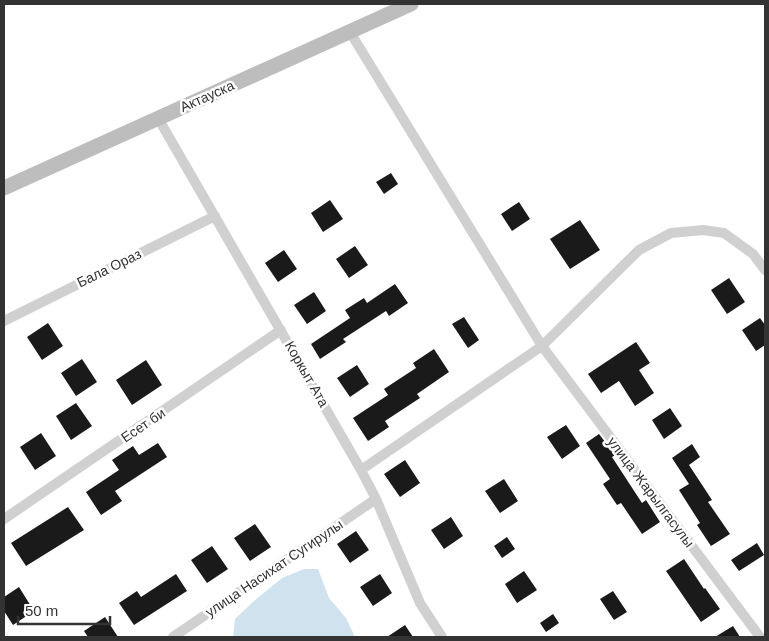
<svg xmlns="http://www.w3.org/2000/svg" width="769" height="641" font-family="Helvetica,sans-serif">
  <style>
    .water { fill: #cfe2ee }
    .building { fill: #1a1a1a }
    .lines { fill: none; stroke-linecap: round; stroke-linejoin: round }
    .street { stroke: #d0d0d0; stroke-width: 10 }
    .secondary { stroke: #bdbdbd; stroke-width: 15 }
    .labels { text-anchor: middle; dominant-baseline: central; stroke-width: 5; stroke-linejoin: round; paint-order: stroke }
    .street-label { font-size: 14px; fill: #333; stroke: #fff }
  </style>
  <rect width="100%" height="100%" fill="#fff"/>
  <path class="water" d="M304,569h14l11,29 17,20 9,19h-122l2,-18 19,-18 28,-23z"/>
  <path class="building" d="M391,173l7,11 -14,10 -8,-12z
    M330,200l13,19 -20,13 -12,-19z
    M519,202l11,17 -18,12 -11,-17z
    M580,220l20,30 -30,19 -20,-30z
    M355,246l13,19 -19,13 -13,-19z
    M284,250l13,19 -19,13 -13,-19z
    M729,278l16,24 -18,12 -16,-24z
    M395,284l13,19 -19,13 -3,-5 -43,28 3,3 -26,17 -9,-15 39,-26 -5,-8 19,-12 3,5z
    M314,292l12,19 -19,13 -13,-19z
    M464,317l15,23 -11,8 -16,-24z
    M760,318l5,7v20l-9,6 -14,-21z
    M48,323l15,23 -21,14 -15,-23z
    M636,342l14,21 -11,7 15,23 -19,13 -16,-25 -18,12 -13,-19z
    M434,349l15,23 -32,22 3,4 -35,23 4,6 -21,14 -15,-23 35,-23 -4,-6 32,-21 -3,-5z
    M82,359l15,23 -21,14 -15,-23z
    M146,360l16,25 -30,20 -16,-25z
    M357,365l12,19 -19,13 -13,-19z
    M76,403l16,23 -21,14 -15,-24z
    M670,408l12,18 -18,13 -12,-19z
    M566,425l14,21 -18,13 -15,-22z
    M41,433l15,23 -21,14 -15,-23z
    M599,434l16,21 -3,2 30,46 4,-3 14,22 -18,12 -21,-31 -4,2 -14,-21 7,-5 -24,-36z
    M158,443l9,14 -52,34 7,10 -21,14 -15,-23 33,-22 -7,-10 21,-14 6,9z
    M692,444l8,13 -11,8 23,35 -4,2 22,32 -19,12 -14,-21 3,-2 -21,-33 10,-6 -17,-26z
    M405,460l15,23 -20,14 -16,-23z
    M504,479l14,22 -18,12 -15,-22z
    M68,507l16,23 -58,36 -15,-23z
    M451,517l12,19 -19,13 -13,-19z
    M255,524l16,23 -21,14 -16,-23z
    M356,531l13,19 -19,13 -13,-19z
    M507,537l8,12 -13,9 -8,-12z
    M757,543l7,12 -25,16 -8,-11z
    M212,546l16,23 -21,14 -16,-23z
    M684,559l20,30 1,-1 15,21 -19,13 -35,-51z
    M524,571l13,19 -20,13 -12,-19z
    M176,574l11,17 -53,34 -15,-22 18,-12 4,6z
    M380,574l12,19 -19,13 -13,-19z
    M19,587l15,24 -21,14 -9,-14v-14z
    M613,591l14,21 -13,8 -14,-21z
    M553,614l6,9 -13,9 -6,-9z
    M105,617l13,20h-30l-4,-6z
    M405,625l8,12h-26z
    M733,626l7,11h-25z"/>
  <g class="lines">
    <path class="street" d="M350,32l192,314 218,291
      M158,118l203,352 15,29 44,104 22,34
      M4,321l211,-105
      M361,470l181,-124 97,-96 32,-17 32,-3 21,3 29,21 12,16
      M4,519l277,-189
      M173,637l203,-138"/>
    <path class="secondary" d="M4,188l407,-184"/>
  </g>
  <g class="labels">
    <g class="street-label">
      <text transform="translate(207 96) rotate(-24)">Актауска</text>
      <text transform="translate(109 268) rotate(-26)">Бала Ораз</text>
      <text transform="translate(307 374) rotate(60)">Коркыт Ата</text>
      <text transform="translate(143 425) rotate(-34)">Есет би</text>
      <text transform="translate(651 492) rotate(53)">улица Жарылгасулы</text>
      <text transform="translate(274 568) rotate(-34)">улица Насихат Сугирулы</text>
    </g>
  </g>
  <rect width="769" height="641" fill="none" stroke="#333333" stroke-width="10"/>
  <path d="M18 616v8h92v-8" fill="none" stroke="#333333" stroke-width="2.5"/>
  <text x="25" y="616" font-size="15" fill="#333333" stroke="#ffffff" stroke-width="4" paint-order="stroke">50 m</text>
</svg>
